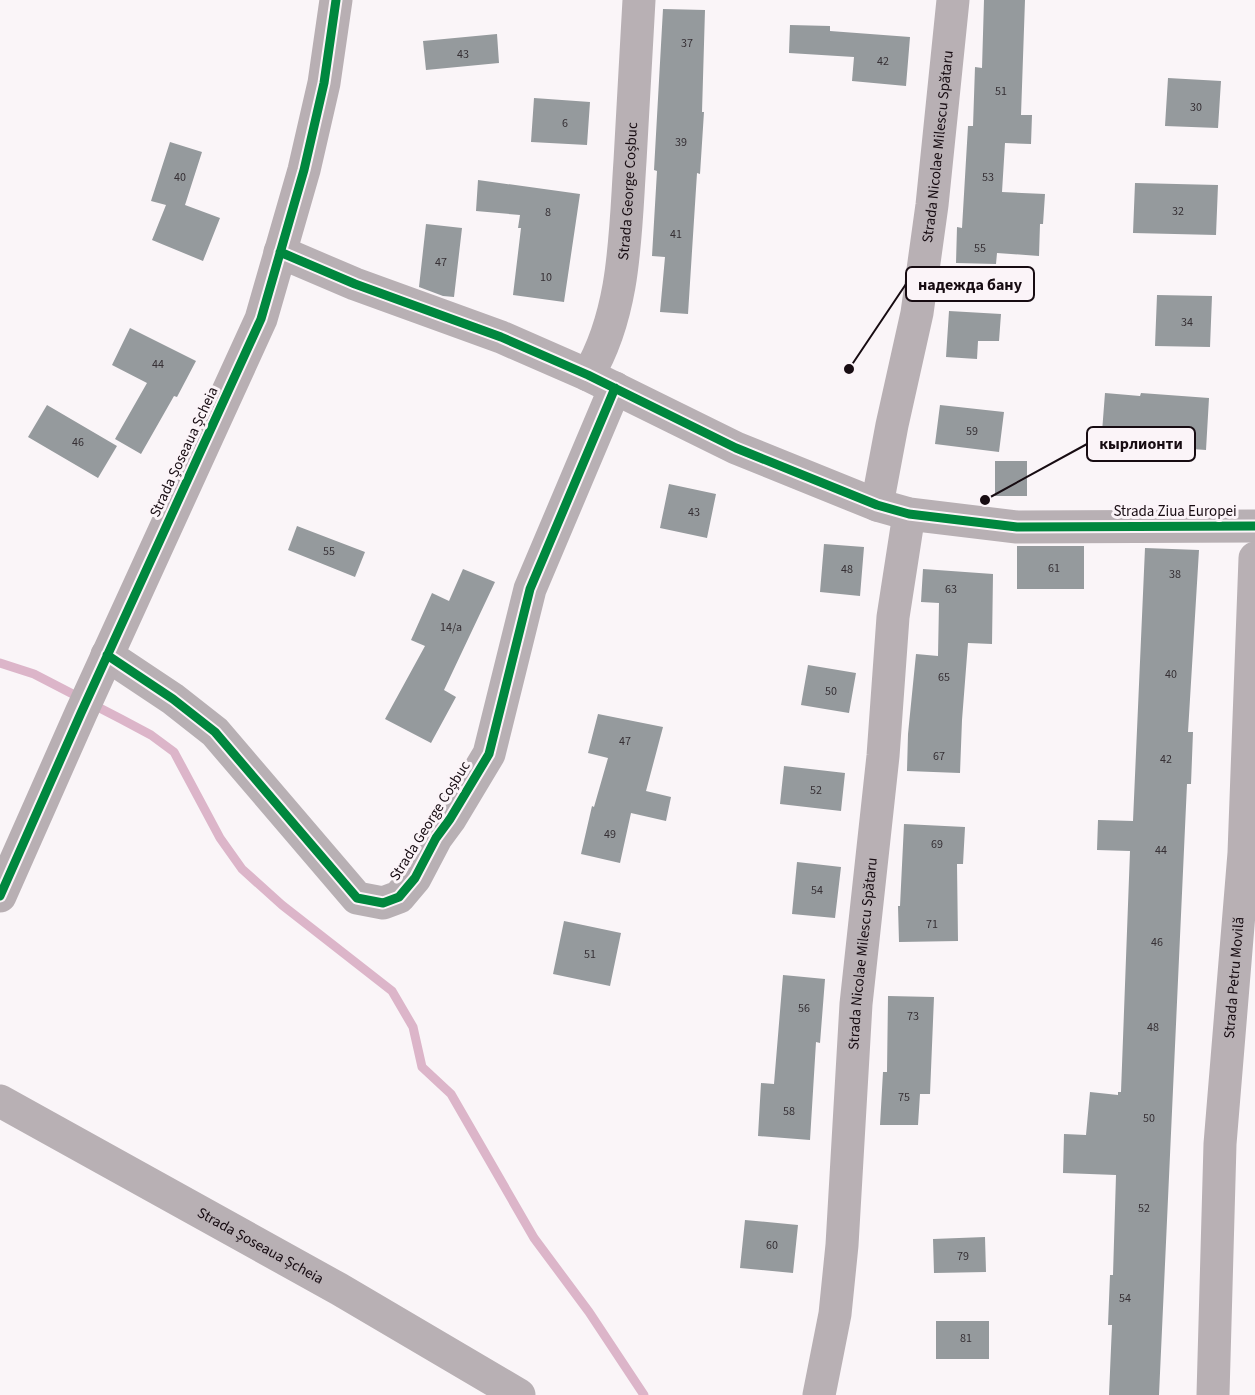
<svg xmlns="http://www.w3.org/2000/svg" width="1255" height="1395" font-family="'Source Sans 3',sans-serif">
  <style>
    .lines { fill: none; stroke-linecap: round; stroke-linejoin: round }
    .stream { stroke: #dcb5c9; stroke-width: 9 }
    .building { fill: #959a9d }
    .minor { stroke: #b8b0b4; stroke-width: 33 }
    .secondary { stroke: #b8afb3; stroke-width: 33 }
    .cycleway-casing { stroke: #fbf4f8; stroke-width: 13 }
    .cycleway { stroke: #00873e; stroke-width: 9 }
    .labels { text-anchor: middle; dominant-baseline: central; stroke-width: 6; stroke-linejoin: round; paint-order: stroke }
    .number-label { font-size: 12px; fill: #363035 }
    .street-label { font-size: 15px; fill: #170c12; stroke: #fbf4f8 }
    .leader { fill: none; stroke: #170c12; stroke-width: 2 }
    .callout-dot { fill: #170c12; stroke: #fbf4f8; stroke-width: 2 }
    .callout { fill: #fbf4f8; stroke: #170c12; stroke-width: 2 }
    .callout-label { font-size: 16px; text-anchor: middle; font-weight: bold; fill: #170c12 }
  </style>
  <rect width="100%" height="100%" fill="#faf5f8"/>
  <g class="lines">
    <path class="stream" d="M0,663l34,11 87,45 30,16 23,17 46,86 22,31 40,36 110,86 21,36 9,40 29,27 83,144 55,74 55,83"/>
  </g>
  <path class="building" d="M984,0h41l-4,115h11l-1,29 -26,-1 -3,49 43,2 -2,30h-3l-1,32 -42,-3 -1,11 -40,-1 1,-36 5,1 6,-102h5l2,-59 7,1z
    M663,9l42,1 -3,102h2l-4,62 -3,-1 -9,141 -28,-2 5,-55 -13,-1 5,-85 -3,-1z
    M790,25l40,1v5l80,6 -4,49 -54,-5 2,-24 -65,-4z
    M497,34l2,29 -73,7 -3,-29z
    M1168,78l53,3 -3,47 -53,-2z
    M534,98l56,4 -3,43 -56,-3z
    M170,142l32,10 -17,53 35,13 -17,43 -51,-21 14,-35 -15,-4z
    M478,180l102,14 -16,108 -51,-7 8,-67h-3l2,-13 -44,-4z
    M1135,183l83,2 -2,50 -83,-2z
    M426,224l36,4 -8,69 -11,-1 -24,-9z
    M1157,295l55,1 -2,51 -55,-1z
    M949,311l52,3 -2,27h-21l-1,18 -31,-2z
    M130,328l66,33 -19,36 -3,-1 -33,58 -26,-15 32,-56 -35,-18z
    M1105,393l35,3 1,-3 68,5 -3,52 -69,-5 1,-10 -36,-3z
    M47,405l70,41 -19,32 -70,-41z
    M940,405l64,7 -5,40 -64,-8z
    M995,461h32v35h-32z
    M669,484l47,10 -9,44 -47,-10z
    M297,526l68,26 -10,25 -67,-27z
    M824,544l40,3 -4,49 -40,-4z
    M1017,546h67v43h-67z
    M1145,548l54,2 -11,182h5l-2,52h-4l-28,611h-50l3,-70h-4l2,-50h3l3,-100 -53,-2 1,-39 22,1 4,-43 28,3v-3h3l9,-241 -33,-1 1,-30 35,1z
    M463,569l32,13 -51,108 12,7 -25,46 -46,-24 40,-73 -14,-6 21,-47 17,8z
    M923,569l70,5 -1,70 -24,-1 -6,77 -2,53 -53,-2 1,-37 8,-80 22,2 1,-53 -18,-1z
    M808,665l48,8 -7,40 -48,-8z
    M598,714l65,13 -17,64 25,6 -5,24 -35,-8 -11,50 -39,-9 11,-48 2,1 14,-49 -20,-5z
    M784,766l61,7 -4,38 -61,-7z
    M904,824l61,3 -2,37h-6l1,77 -59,1 -1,-36h2z
    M797,862l44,5 -6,51 -43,-4z
    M564,921l57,12 -11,53 -57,-12z
    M783,975l42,4 -5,64 -4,-1 -6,98 -52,-4 3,-53 13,1z
    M888,996l46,1 -4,97h-10l-2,31h-38l3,-53h4z
    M745,1220l53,5 -5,48 -53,-5z
    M985,1237l1,35 -52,1 -1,-34z
    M936,1321h53v38h-53z"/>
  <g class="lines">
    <g class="minor">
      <path d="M280,252l75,32 146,53 87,38 148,73 141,57 32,9 108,13 238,-1"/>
      <path id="s1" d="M588,375c38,-64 37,-142 42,-214 3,-54 6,-107 9,-161"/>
      <path id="s2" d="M877,505l15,-80 25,-112 15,-108 21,-205"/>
      <path d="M107,655l66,44 42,33 142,166 26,5 16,-6 16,-19 21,-40 14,-19 39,-65 41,-165 85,-201"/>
      <path id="s3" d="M0,1101l339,188 180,106"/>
      <path id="s4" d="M819,1395l16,-81 7,-69 14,-241 27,-248 10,-139 16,-103"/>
      <path id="s5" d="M1213,1395l7,-251 24,-291 11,-295"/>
    </g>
    <path class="secondary" d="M0,896l81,-183 180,-394 43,-149 20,-87 12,-83"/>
    <g class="cycleway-casing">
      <path id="cycleway" d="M280,252l75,32 146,53 87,38 148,73 141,57 32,9 108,13 238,-1
        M107,655l66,44 42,33 142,166 26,5 16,-6 16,-19 21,-40 14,-19 39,-65 41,-165 85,-201
        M0,896l81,-183 180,-394 43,-149 20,-87 12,-83"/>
    </g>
    <use href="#cycleway" class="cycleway"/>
  </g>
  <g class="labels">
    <g class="number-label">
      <text x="687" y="43">37</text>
      <text x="463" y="54">43</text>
      <text x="883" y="61">42</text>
      <text x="1001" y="91">51</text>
      <text x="1196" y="107">30</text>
      <text x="565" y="123">6</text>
      <text x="681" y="142">39</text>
      <text x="180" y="177">40</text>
      <text x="988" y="177">53</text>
      <text x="1178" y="211">32</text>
      <text x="548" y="212">8</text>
      <text x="676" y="234">41</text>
      <text x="980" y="248">55</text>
      <text x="441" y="262">47</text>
      <text x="546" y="277">10</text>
      <text x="1187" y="322">34</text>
      <text x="158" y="364">44</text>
      <text x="972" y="431">59</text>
      <text x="78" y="442">46</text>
      <text x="694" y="512">43</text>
      <text x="329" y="551">55</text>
      <text x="1054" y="568">61</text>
      <text x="847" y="569">48</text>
      <text x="1175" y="574">38</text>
      <text x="951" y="589">63</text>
      <text x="451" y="627">14/a</text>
      <text x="1171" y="674">40</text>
      <text x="944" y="677">65</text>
      <text x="831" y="691">50</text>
      <text x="625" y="741">47</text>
      <text x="939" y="756">67</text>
      <text x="1166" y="759">42</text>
      <text x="816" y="790">52</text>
      <text x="610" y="834">49</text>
      <text x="937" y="844">69</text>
      <text x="1161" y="850">44</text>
      <text x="817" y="890">54</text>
      <text x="932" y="924">71</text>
      <text x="1157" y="942">46</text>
      <text x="590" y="954">51</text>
      <text x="804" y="1008">56</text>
      <text x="913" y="1016">73</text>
      <text x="1153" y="1027">48</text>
      <text x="904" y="1097">75</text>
      <text x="789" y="1111">58</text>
      <text x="1149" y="1118">50</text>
      <text x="1144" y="1208">52</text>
      <text x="772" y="1245">60</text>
      <text x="963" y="1256">79</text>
      <text x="1125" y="1298">54</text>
      <text x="966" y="1338">81</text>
    </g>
    <g class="street-label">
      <text stroke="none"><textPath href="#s2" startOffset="364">Strada Nicolae Milescu Spătaru</textPath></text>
      <text stroke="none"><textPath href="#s1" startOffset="190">Strada George Coșbuc</textPath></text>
      <text transform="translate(184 452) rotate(-65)">Strada Șoseaua Șcheia</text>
      <text x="1175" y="511">Strada Ziua Europei</text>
      <text transform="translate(430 821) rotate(-58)">Strada George Coșbuc</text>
      <text stroke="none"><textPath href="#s4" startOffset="444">Strada Nicolae Milescu Spătaru</textPath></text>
      <text stroke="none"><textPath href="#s5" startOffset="418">Strada Petru Movilă</textPath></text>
      <text stroke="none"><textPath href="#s3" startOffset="298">Strada Șoseaua Șcheia</textPath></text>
    </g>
  </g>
  <path class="leader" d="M849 369L906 284M985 500L1087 444"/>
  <g class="callout-dot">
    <circle cx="849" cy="369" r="6"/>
    <circle cx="985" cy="500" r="6"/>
  </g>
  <g class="callout">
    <rect x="906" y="267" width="128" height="34" rx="6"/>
    <rect x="1087" y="427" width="108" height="34" rx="6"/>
  </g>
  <g class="callout-label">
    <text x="970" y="290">надежда бану</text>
    <text x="1141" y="449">кырлионти</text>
  </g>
</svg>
